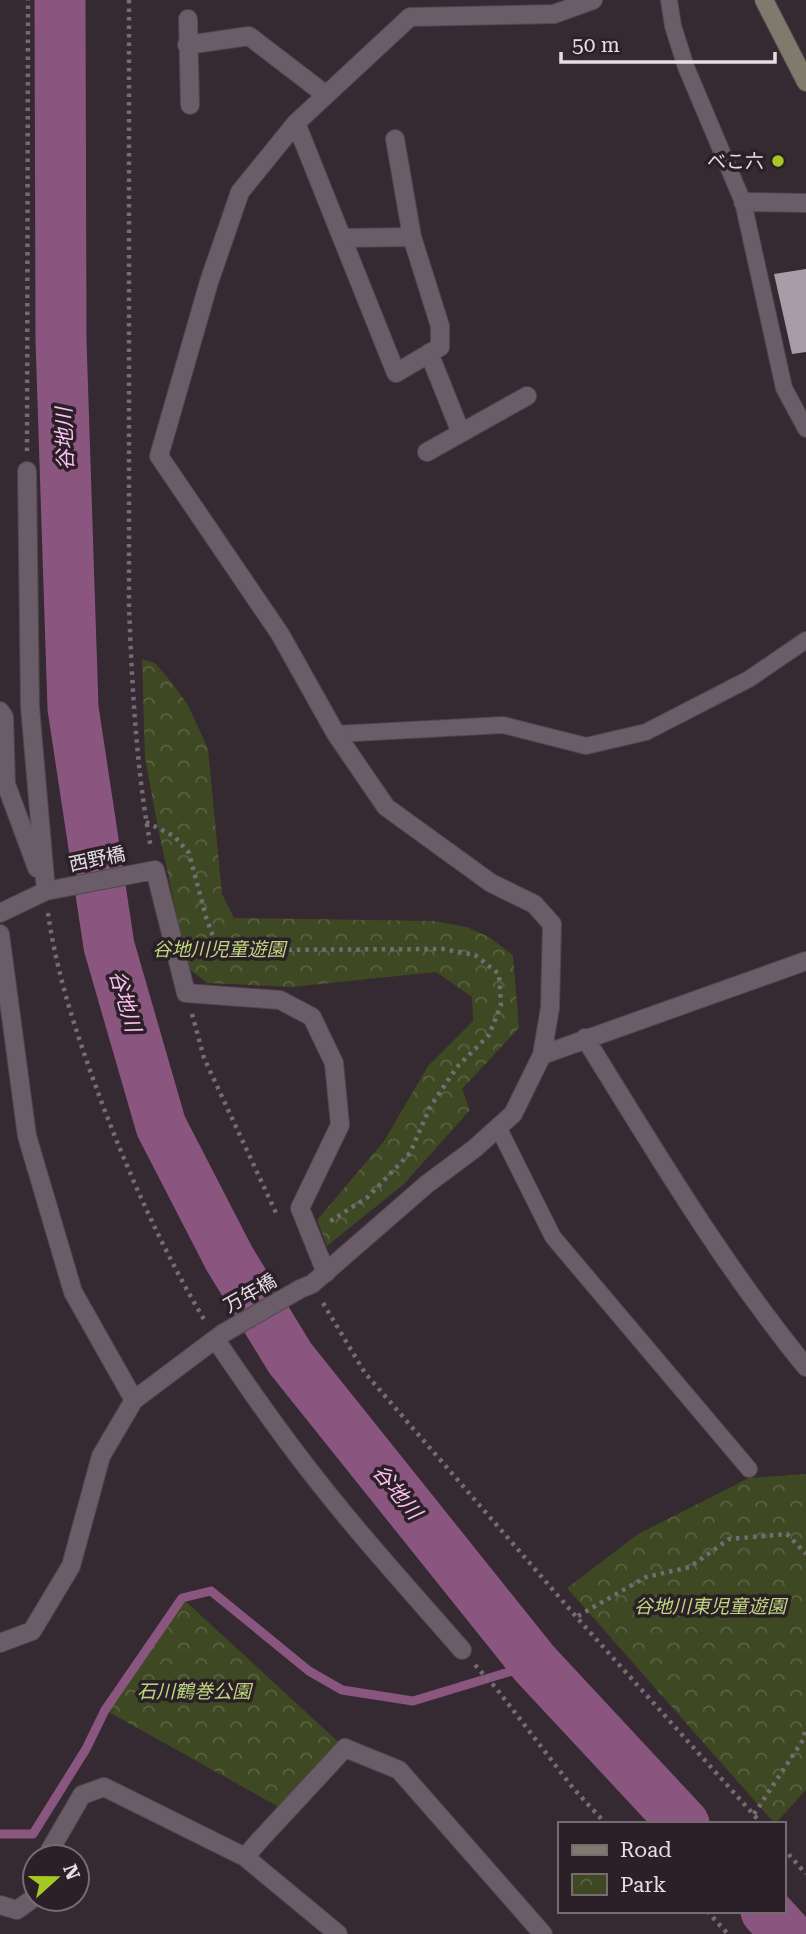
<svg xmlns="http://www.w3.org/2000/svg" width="806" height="1934" font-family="'Roboto Serif','Noto Sans JP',serif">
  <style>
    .park { fill: url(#park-crowns) }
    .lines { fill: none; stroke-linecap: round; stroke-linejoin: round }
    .stream { stroke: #8a5680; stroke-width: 9 }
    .river { stroke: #8a5680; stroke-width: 51 }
    .building { fill: #aa9ca7 }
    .lane-casing { stroke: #51464f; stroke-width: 18 }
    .street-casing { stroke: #51464f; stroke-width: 20 }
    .secondary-casing { stroke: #51464f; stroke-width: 20 }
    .path { stroke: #766b73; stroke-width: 4.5; stroke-dasharray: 3.5 5; stroke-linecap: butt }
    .lane { stroke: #6a5d67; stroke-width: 16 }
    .street { stroke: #6a5d67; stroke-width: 18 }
    .secondary { stroke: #7e7b6d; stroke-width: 18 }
    .poi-dot { fill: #a5c824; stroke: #2b1f28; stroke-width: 2.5 }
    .labels { text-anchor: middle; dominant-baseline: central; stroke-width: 7; stroke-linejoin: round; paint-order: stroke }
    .poi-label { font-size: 19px; fill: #e6dee4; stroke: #2b1f28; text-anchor: end }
    .street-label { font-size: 19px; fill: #e6dee4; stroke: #2b1f28 }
    .park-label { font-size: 19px; font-style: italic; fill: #bdd77d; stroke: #2b1f28 }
    .water-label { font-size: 21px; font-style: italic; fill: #fec0f1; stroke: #2b1f28 }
  </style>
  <defs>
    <pattern id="park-crowns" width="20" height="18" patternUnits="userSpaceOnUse" patternTransform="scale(1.75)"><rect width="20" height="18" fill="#3e4822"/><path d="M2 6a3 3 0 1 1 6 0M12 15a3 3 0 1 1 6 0" fill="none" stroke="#5a6242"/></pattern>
  </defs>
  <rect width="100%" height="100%" fill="#352932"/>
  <path class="park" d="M142,659l13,4 18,21 15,21 20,44 14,145 12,24 200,3 33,6 22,10 24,18 6,73 -57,61 8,21 -66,74 -77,62 -10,-26 67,-79 44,-75 45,-45 -1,-24 -36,-25 -144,15 -85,-4 -19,-15 -30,-140 -13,-71z
    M806,1474v316l-31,34 -208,-236 71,-54 111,-56z
    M182,1598l163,150 -59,63 -181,-101z"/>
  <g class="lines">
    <path class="stream" d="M0,1834h33l53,-85 19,-39 77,-112 29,-7 98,80 33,19 71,11 122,-37"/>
    <path class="river" d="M60,0l1,340 12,368 36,238 52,180 68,132 61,100 245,306 149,160
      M766,1911l21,23"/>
  </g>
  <path class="building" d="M806,269v83l-14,2 -18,-80z"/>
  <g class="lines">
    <g class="lane-casing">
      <path id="lane" d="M669,0l4,26 13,41 57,135 41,186 22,41
        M336,734l167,-9 83,21 60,-14 103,-53 57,-39
        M498,1127l55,110 196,232"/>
    </g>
    <g class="street-casing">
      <path id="street" d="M188,19l2,86
        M187,45l62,-9 77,59
        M296,123l100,250 44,-26v-21l-28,-89 -17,-98
        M743,202l63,1
        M342,238l70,-1
        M429,353l32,80
        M427,452l100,-56
        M27,471l3,236 16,184
        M0,711l4,6 2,67 31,84
        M0,913l46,-22 109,-21 31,123 94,7 32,17 22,46 6,62 -40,83 26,65
        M0,934l27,202 46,156 61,108
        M585,1038c70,113 137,226 221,329
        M542,1055l8,-47 2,-84 -18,-20 -43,-21 -105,-76 -50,-73 -56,-100 -121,-178 50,-174 31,-90 56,-69 114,-106 144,-3 39,-14
        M216,1340c29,43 58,85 90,126 49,64 103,123 156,184
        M0,1643l32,-12 39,-65 30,-110 33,-56 88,-66 78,-45 12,-5 115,-100 47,-35 39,-35 29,-59 264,-94
        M49,1857l1,-7 32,-55 22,-8 141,70 93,77
        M245,1857l14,-16 86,-93 54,22 144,164
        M0,1905l17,5 18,-13"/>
    </g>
    <g class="secondary-casing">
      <path id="secondary" d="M764,0l42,82"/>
    </g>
    <path class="path" d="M129,0v605c3,81 7,163 22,243
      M27,451l1,-451
      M146,822l28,14 15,17 17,64 8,22 18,11 211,-1 32,6 24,19 2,31 -12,30 -32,32 -27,40 -20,46 -42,44 -39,25
      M48,913c9,64 30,125 52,185 29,77 63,153 105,223
      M192,1014l12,44 73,157
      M323,1303l42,70 214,247 183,204
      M578,1616l68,-39 44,-10 39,-28 58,-5 19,20
      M475,1665l21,23 77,100 33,36
      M754,1814l49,-74 3,-13
      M783,1848l23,26
      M707,1911l21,23"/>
    <use href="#lane" class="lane"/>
    <use href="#street" class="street"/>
    <use href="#secondary" class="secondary"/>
  </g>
  <circle class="poi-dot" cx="778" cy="161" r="7"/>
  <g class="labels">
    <g class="poi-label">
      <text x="764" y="161">べこ六</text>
    </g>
    <g class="street-label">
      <text transform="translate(97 859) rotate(-12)">西野橋</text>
      <text transform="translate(250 1293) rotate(-30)">万年橋</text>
    </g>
    <g class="park-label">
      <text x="219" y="949">谷地川児童遊園</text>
      <text x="710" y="1606">谷地川東児童遊園</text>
      <text x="194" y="1691">石川鶴巻公園</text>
    </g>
    <g class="water-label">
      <text transform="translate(65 439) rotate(-92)">谷地川</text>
      <text transform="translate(125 1001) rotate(74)">谷地川</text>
      <text transform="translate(397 1492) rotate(51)">谷地川</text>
    </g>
  </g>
  <rect x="558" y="1822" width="228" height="91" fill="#2b1f28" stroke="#766b73" stroke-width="2"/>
  <rect x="572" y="1845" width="35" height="10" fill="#7e7b6d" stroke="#766b73" stroke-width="2"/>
  <text x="620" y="1857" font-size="21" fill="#e6dee4">Road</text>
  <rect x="572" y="1874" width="35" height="21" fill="url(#park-crowns)" stroke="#766b73" stroke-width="2"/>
  <text x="620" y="1892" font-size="21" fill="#e6dee4">Park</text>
  <g transform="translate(56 1878) rotate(69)"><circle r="33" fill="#2b1f28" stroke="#766b73" stroke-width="2"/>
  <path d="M0-5L12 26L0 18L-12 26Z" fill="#a5c824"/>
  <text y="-10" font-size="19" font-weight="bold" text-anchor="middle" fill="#e6dee4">N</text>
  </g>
  <path d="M561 52v10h214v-10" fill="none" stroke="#e6dee4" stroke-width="3.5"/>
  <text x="572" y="52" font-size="21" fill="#e6dee4" stroke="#2b1f28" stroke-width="5" paint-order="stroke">50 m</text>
</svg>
